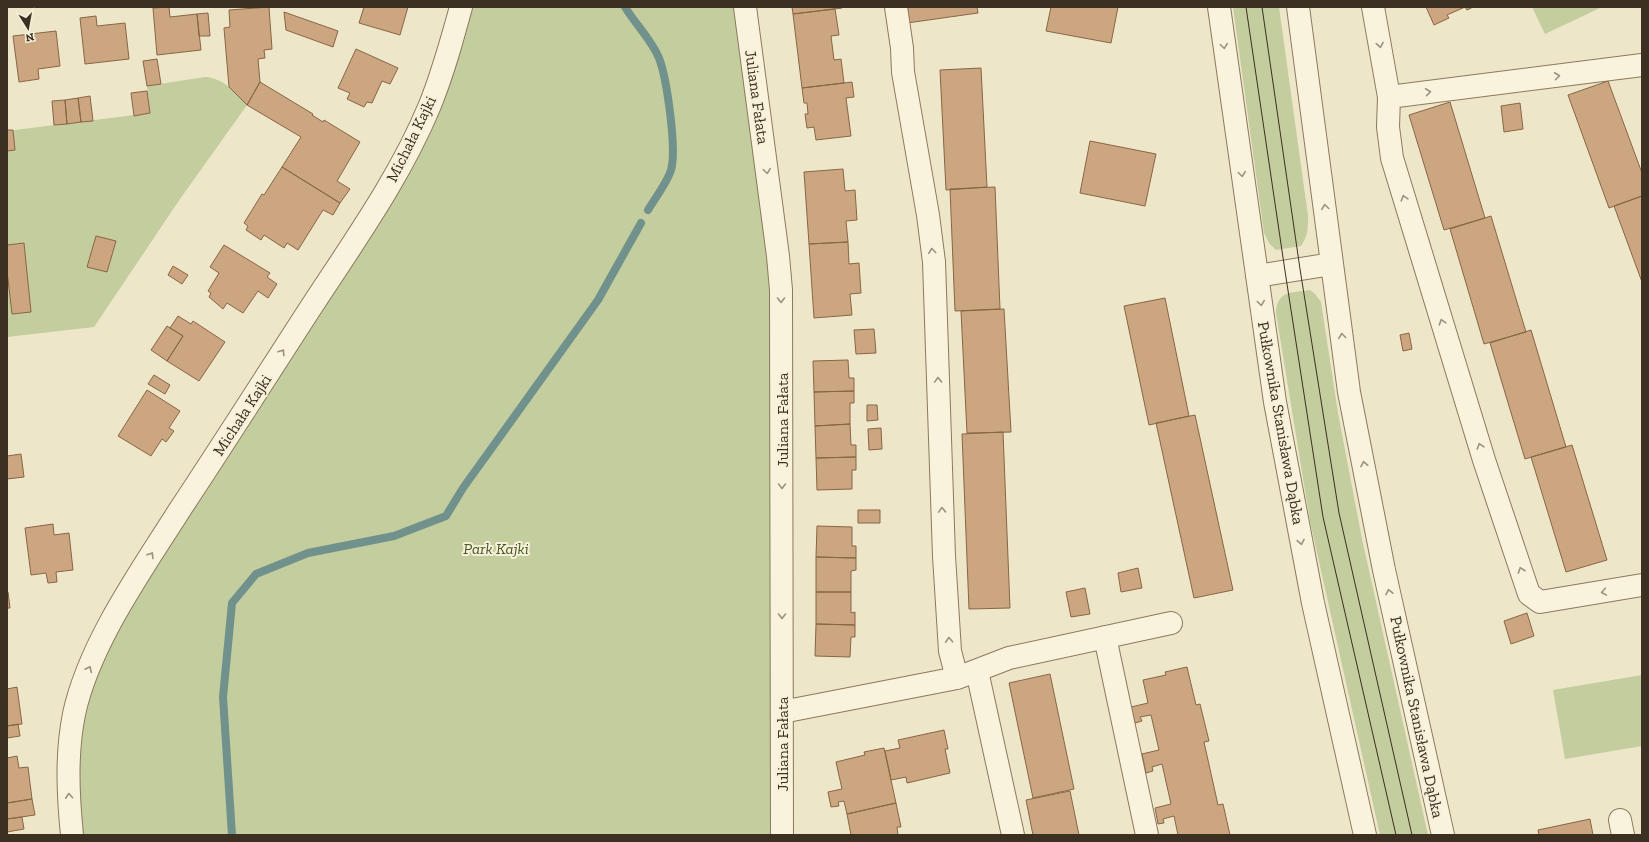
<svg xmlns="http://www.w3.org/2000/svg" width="1649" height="842" font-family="'Zilla Slab',serif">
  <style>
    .green { fill: #c3cd9d }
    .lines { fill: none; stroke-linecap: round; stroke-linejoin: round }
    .stream { stroke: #70918c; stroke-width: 8 }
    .building { fill: #cba680; stroke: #896544 }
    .minor-casing { stroke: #8b795e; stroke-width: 24 }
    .minor { stroke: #f9f3dd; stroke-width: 22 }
    .tram { stroke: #3b3021; stroke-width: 1 }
    .oneway { stroke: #9a927f }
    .labels { text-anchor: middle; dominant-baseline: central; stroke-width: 4; stroke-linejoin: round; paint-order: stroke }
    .street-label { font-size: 16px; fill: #3b3021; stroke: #f6f0d9 }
    .park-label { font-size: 16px; font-style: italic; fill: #475728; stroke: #f6f0d9 }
  </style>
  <rect width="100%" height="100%" fill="#eee6c9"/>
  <path class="green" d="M461,7h284l33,249 4,579h-710l14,-160 284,-458z
    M1233,7h46l29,209c0,12 0,20 -7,30l-25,4 -7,-7 -5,-10z
    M1532,7h70l-57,27z
    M205,77c18,1 30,15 42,28l-67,94 -86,128 -87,10v-206l143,-18 -3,-27z
    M1310,290l5,4 6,8 17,111 24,126 66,296h-48l-70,-314 -34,-208c1,-23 16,-20 34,-23z
    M1642,675v71l-77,13 -12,-69z"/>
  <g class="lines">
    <path class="stream" d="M625,7c11,18 26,32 34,51 8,21 18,92 12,112 -3,11 -17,30 -23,40
      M232,835l-9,-138 9,-94 24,-29 52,-21 86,-17 52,-20 17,-28 135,-188 43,-77"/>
  </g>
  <path class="building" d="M169,7l1,10 27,-3 4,36 -44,5 -4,-47z
    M269,7l3,42 -8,1 1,8 -7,1 2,23 -13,23 -18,-18 -5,-59 6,-1 -1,-17z
    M364,7h44l-8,28 -41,-12z
    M792,7h50v1l-49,6z
    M905,7h72l1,6 -71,10z
    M1051,7h67l-7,36 -65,-12z
    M1426,7h47l-6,3 -2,-3 -18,8 2,3 -15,7z
    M835,9l4,26 -8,1 3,24 7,-1 3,24 -42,5 -9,-74z
    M284,12l54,19 -5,16 -47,-17z
    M208,13l2,23h-11l-2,-22z
    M96,16l1,10 28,-3 4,36 -44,5 -5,-46z
    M56,31l4,35 -22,3 1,10 -20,3 -6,-46z
    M356,49l42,19 -8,16 -8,-3 -10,22 -5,-1 -3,5 -17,-8 3,-6 -12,-5z
    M157,59l4,25 -14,2 -4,-25z
    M981,68l6,119 -41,3 -6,-120z
    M1608,81l34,92v23l-33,12 -41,-113z
    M260,82l53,32 -1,1 11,7 1,-2 36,22 -23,39 13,8 -10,14 -58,-36 19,-30 -54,-32z
    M852,82l2,15 -8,1 5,38 -35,4 -2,-13 -7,1 -2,-14h3l-1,-11h-3l-2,-15z
    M147,91l3,22 -16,3 -3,-23z
    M90,96l3,25 -12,1 -3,-24z
    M78,98l3,24 -14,2 -2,-24z
    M65,100l2,24 -13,1 -2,-24z
    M1450,102l35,116 -41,12 -35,-115z
    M1520,103l3,26 -19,3 -3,-26z
    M7,130h6l2,20 -8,1z
    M1090,141l66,13 -11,52 -65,-13z
    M282,167l58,36 -7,12 -10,-5 -25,40 -11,-7 -3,5 -20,-13 -3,5 -15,-10 2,-4 -4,-3 18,-29 2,1z
    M843,169l2,22 10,-1 2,30 -11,1 2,21 -39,2 -5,-72z
    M995,187l5,122 -45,2 -5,-122z
    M1642,196v86l-28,-76z
    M1491,216l35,116 -42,12 -34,-115z
    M96,236l20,5 -9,31 -20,-5z
    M848,242l1,22 10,-1 2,30 -11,1 2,21 -38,3 -5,-74z
    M24,243l7,69 -19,2 -5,-43v-26z
    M224,245l46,28 -3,4 10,7 -9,14 -10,-7 -15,22 -16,-10 -4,6 -14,-12 2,-4 -3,-2 11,-18 -9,-6z
    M173,266l15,9 -6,9 -14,-9z
    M1165,298l24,118 -40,9 -25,-119z
    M1004,309l7,123 -44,1 -6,-122z
    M178,316l13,8 2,-3 32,21 -26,39 -32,-20 16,-25 -13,-8z
    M167,326l16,10 -16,25 -16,-11z
    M874,329l2,24 -20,1 -2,-24z
    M1531,330l35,117 -41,12 -35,-116z
    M1409,333l3,16 -9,2 -3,-16z
    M848,360l1,18h5v13l-40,1 -1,-31z
    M154,375l16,10 -5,9 -17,-10z
    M147,390l33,21 -11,17 5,3 -8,11 -4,-3 -11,17 -33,-20z
    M854,391v12h-4v21l-35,2 -1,-34z
    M867,405h10l1,15 -11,1z
    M1195,415l38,175 -39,8 -38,-175z
    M850,424l1,21h5v12l-40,1 -1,-32z
    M881,428l1,21 -13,1 -1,-21z
    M1003,432l7,176 -41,1 -7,-175z
    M1572,445l35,115 -41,12 -35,-115z
    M21,454l3,23 -17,2v-23z
    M856,457v13h-4v19l-35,1 -1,-32z
    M858,510h22v13h-22z
    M53,524l1,11 15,-2 4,37 -17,2 1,10 -9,1 -2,-10 -15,2 -6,-47z
    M817,526l35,1v19h4v12l-40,-1z
    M816,557l40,1v12l-5,1v21h-35z
    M1138,568l4,20 -21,4 -3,-19z
    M1085,588l5,26 -19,3 -5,-25z
    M8,592l2,16h-3v-15z
    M816,592h35v21l4,-1v13l-39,-1z
    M1527,613l7,23 -23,8 -7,-23z
    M816,624l39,1v12h-4l-1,20 -35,-1z
    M1187,667l9,38 4,-1 9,37 -5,1 14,63 5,-1 7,31h-52l-4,-19 -11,3 1,4 -6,1 -3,-16 16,-4 -9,-40 -10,3 1,4 -7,2 -4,-19 17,-4 -8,-35 -11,2 2,4 -7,2 -4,-16 17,-4 -5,-23 23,-5 -1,-3z
    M1050,674l24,115 -41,9 -24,-115z
    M17,687l5,37 -15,2v-37z
    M18,724l2,12 -13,2v-12z
    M944,730l4,19h-3l5,24 -43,10 -1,-6 -15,3 -6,-29 15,-3 -2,-8z
    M884,748l12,55 -49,11 -3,-13 -6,1 1,4 -8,1 -3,-15 14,-3 -6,-27 29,-7 -1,-3z
    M17,756l2,12 9,-1 4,32 -25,4v-45z
    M1070,791l9,44h-46l-7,-35z
    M32,799l3,16 -28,4v-16z
    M896,803l5,24h-4l1,8h-47l-4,-21z
    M22,817l2,12 -17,3v-13z
    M1590,819l3,16h-54l-1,-5z"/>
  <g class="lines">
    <g class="minor-casing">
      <path id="minor" d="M745,7l33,249 3,34 1,545
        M896,7l6,41 1,24 25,143 6,47 10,294 6,95 7,27
        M1219,7l56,395 38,201 52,232
        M1298,7l51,385 35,178 59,265
        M1373,7l16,90 -1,30 4,31 92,302 45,134 11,8 102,-17
        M1389,97l253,-32
        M1257,276l75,-12
        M1105,637l42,198
        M977,671l36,164
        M782,712l175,-34 52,-20 162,-35
        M1620,820l3,15
        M72,835c-4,-40 -6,-81 2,-121 15,-70 67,-143 105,-203 43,-65 85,-131 127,-196 44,-68 93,-135 124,-210 13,-32 22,-65 31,-98"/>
    </g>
    <use href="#minor" class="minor"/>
    <path class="tram" d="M1246,7l39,264 38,246 73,318
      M1262,7l38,262 39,244 73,322"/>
  </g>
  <defs><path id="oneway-chevron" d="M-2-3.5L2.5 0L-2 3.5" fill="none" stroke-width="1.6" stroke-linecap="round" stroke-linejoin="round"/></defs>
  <g class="oneway">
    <use href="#oneway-chevron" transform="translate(1380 45) rotate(80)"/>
    <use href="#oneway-chevron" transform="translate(1224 46) rotate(82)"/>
    <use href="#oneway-chevron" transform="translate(1557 76) rotate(-7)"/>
    <use href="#oneway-chevron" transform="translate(1428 92) rotate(-7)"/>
    <use href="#oneway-chevron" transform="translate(767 171) rotate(82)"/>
    <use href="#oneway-chevron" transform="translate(1242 174) rotate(82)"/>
    <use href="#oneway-chevron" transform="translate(1404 198) rotate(-107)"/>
    <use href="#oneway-chevron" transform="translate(1325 207) rotate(-98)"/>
    <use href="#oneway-chevron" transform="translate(932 251) rotate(-97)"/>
    <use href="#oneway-chevron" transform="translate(781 300) rotate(90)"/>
    <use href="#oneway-chevron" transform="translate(1261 303) rotate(82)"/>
    <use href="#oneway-chevron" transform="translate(1442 322) rotate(-107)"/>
    <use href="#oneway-chevron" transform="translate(1342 336) rotate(-98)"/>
    <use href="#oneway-chevron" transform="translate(282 352) rotate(-57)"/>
    <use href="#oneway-chevron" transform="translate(938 380) rotate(-92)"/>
    <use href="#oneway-chevron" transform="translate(1480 446) rotate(-107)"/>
    <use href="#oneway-chevron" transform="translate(1364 464) rotate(-101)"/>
    <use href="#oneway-chevron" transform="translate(782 486) rotate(90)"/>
    <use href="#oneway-chevron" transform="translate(942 510) rotate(-92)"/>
    <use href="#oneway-chevron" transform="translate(1301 542) rotate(79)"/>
    <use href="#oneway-chevron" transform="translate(151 555) rotate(-58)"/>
    <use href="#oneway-chevron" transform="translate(1521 570) rotate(-109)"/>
    <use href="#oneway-chevron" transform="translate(1389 592) rotate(-102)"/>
    <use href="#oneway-chevron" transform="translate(1604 592) rotate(170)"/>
    <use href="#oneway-chevron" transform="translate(782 616) rotate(90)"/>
    <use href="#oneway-chevron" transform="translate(949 640) rotate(-93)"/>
    <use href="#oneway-chevron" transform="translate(89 669) rotate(-64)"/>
    <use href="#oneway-chevron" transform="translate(69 796) rotate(-94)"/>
  </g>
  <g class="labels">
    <g class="street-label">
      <text transform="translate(757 97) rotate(82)">Juliana Fałata</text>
      <text transform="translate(411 139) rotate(-64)">Michała Kajki</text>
      <text transform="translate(242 415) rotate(-57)">Michała Kajki</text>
      <text transform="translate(782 420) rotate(-90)">Juliana Fałata</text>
      <text transform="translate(1281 423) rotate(80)">Pułkownika Stanisława Dąbka</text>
      <text transform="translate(1417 717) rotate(78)">Pułkownika Stanisława Dąbka</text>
      <text transform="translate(782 744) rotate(-90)">Juliana Fałata</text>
    </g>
    <g class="park-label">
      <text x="496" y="548">Park Kajki</text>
    </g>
  </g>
  <rect width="1649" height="842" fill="none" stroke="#3b3021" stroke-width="16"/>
  <g transform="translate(28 28) rotate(169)" stroke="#f6f0d9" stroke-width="3" paint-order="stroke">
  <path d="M0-3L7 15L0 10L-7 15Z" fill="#3b3021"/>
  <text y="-6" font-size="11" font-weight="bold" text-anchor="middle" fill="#3b3021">N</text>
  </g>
</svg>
